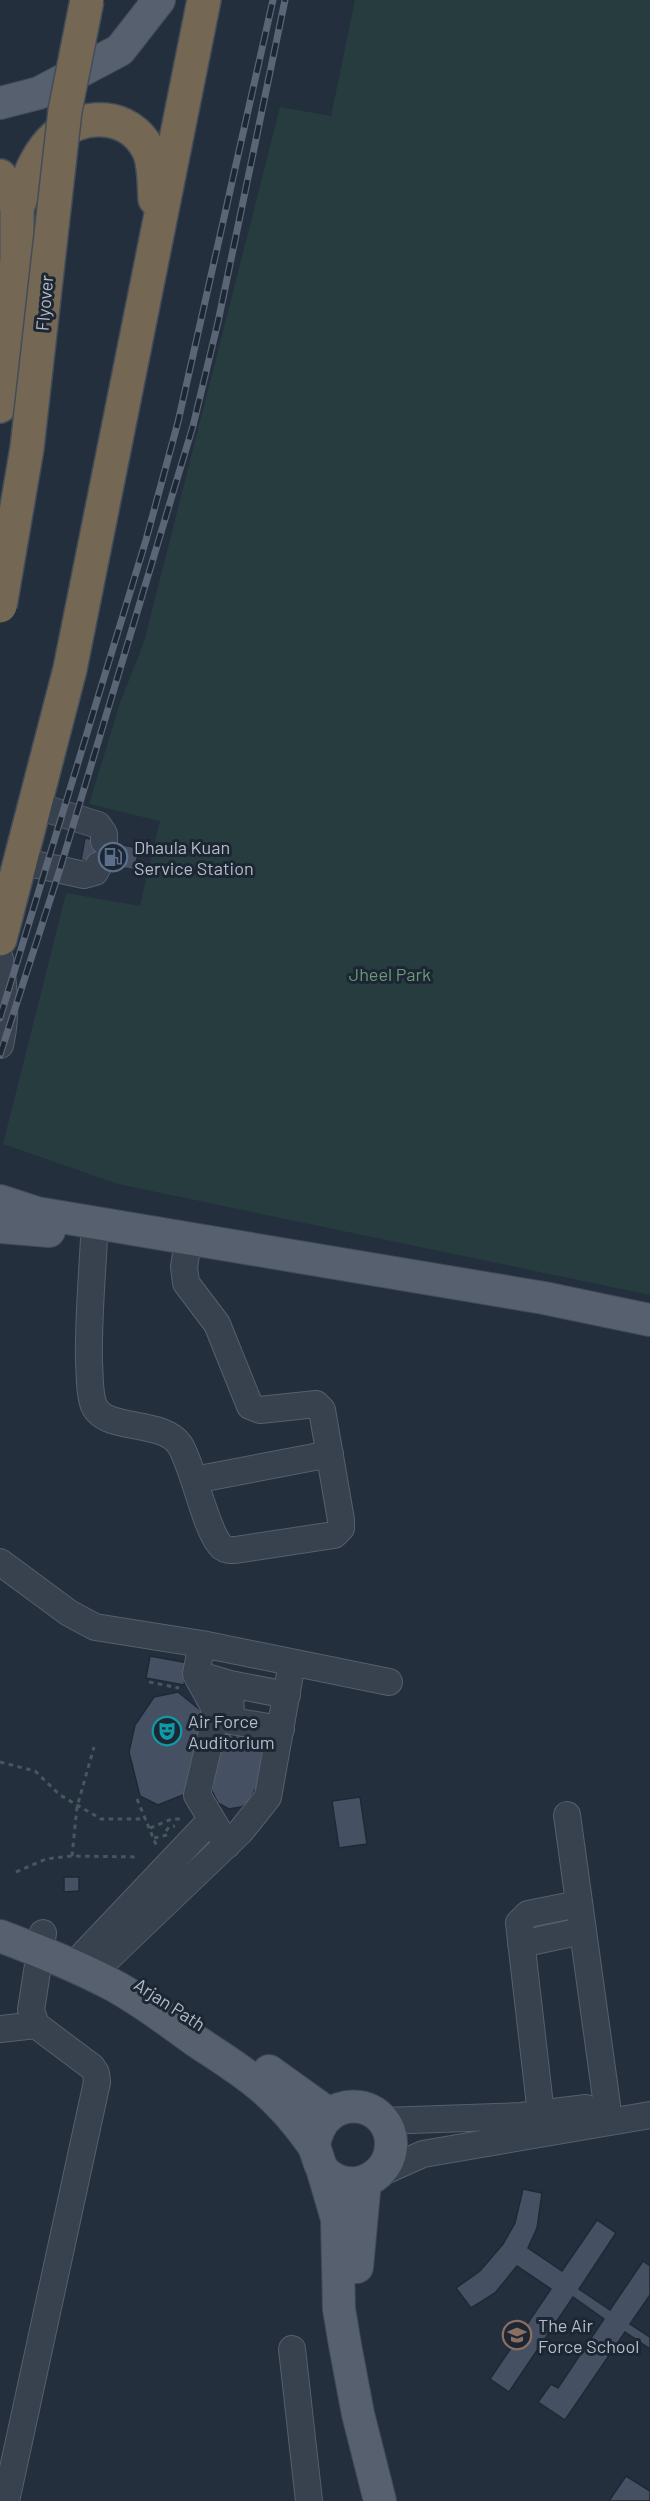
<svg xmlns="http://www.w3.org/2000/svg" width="650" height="2501" font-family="Barlow,sans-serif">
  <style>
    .green { fill: #263c3f }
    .building { fill: #455162; stroke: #1f2835; stroke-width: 1.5 }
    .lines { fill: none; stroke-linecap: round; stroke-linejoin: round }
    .minor-casing { stroke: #565f6c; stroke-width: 28 }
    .major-casing { stroke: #414a57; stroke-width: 34 }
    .highway-casing { stroke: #434c59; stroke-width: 36 }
    .path { stroke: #44595c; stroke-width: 3; stroke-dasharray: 4.5 4.5; stroke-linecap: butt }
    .minor { stroke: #38414e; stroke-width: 26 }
    .major { stroke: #56606e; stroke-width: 32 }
    .highway { stroke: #746855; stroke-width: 33 }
    .rail-casing { stroke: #5a6575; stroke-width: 7 }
    .rail { stroke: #1d2633; stroke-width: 4.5; stroke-dasharray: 14; stroke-linecap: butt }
    .highway-bridge-casing { stroke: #434c59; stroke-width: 36; stroke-linecap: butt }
    .highway-bridge { stroke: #746855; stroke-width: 33 }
    .labels { text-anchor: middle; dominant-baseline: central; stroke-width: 6; stroke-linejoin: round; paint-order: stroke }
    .street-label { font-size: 18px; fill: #b4bcc9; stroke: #1d2633 }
    .poi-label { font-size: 18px; fill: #b4bcc9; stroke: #1d2633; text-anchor: start }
    .park-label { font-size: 18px; fill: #6b9a76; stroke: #1d2633 }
  </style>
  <rect width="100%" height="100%" fill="#242f3e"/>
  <path class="green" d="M355,0h295v1295l-532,-111 -115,-40 63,-251 74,13 20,-85 -71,-17 31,-101 24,-61 136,-535 51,9z"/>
  <path class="building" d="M85,838l54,10 -4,22 -54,-10z
    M150,1656l38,7 -4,22 -38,-7z
    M178,1692l56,45 6,-4 30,5 -11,53 -4,-1 -8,14 -6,3 -12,2 -11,-6 -6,-12 1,-8 -55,22 -18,-9 -11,-44 6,-27 19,-28z
    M360,1797l7,47 -28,4 -7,-47z
    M64,1877h15v14l-15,1z
    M523,2189l19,4 -5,35 -9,20 34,23 35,-51 19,13 -37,56 31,21 33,-49 7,5v29l-20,29 20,13v12l-25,-17 -60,88 -27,-18 13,-18 7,4 46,-69 -31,-22 -64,95 -19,-13 61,-90 -34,-23 -22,27 -24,15 -15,-20 24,-17 23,-27 12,-21z
    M626,2476l24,15v10h-41z"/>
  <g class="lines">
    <g class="minor-casing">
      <path id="minor" d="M34,805l64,20 6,9v7
        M20,861l64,14 11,-3 4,-7
        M0,959c4,29 7,58 0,86
        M94,1238c-2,41 -6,83 -5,124 1,13 0,28 4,41 9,30 69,15 87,42 14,23 26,88 42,102 4,3 8,3 13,3l99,-15 7,-7v-8l-19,-110 -6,-6 -56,6 -10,-4 -33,-82 -31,-41 -2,-16 3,-19
        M194,1480l136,-26
        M0,1562l69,51 26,14 107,17 187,38
        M202,1644l-6,30 18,33 1,12 -18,76 30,50
        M196,1674l34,10 57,11
        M230,1684l1,37 50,8
        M567,1815l40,290
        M521,1944l61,-13
        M84,1954l127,-134
        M103,1963l138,-132 27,-34 24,-134
        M0,2029l36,-4
        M541,2114l-22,-191 9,-9 50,-10
        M383,2121l138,-5 65,-8
        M376,2175l47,-21 227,-39
        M292,2349l17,152
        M6,2501l91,-419 -1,-9 -4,-6 -56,-42 -5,-15 12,-77"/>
    </g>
    <g class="major-casing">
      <path id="major" d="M0,103l39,-10 81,-43 39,-50
        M0,1201l37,12 507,85 106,22
        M0,1227l49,4
        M0,1936c37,14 74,29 109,47 31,16 59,38 87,58 21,14 44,28 63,44 21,17 37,36 52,57 11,15 3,29 28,39 25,9 51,-10 52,-35 2,-47 -69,-58 -77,0
        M269,2071l60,43
        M322,2168l15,51 2,90 6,36 13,69 22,87
        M357,2267l8,-86"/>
    </g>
    <g class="highway-casing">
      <path id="highway" d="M0,176l10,15 7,17v50l-3,41 -14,107
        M17,208c10,-25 18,-54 39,-72 28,-24 73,-23 92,13 7,14 6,35 7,50
        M0,939l70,-270 134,-669"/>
    </g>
    <path class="path" d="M149,1682l30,6
      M0,1762l35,9 25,24 41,24h45
      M137,1799l20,48
      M150,1828l22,-9h10
      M166,1831l3,-4 6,-1
      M154,1838l13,-3
      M72,1856l5,-49 17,-60
      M16,1872l30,-13 26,-3 67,1"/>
    <use href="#minor" class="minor"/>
    <use href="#major" class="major"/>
    <use href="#highway" class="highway"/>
    <g class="rail-casing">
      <path id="rail" d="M0,1018l146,-478 32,-118 95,-422
        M0,1055l60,-186 133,-443 25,-104 67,-322"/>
    </g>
    <use href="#rail" class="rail"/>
    <g class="highway-bridge-casing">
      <path id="highway-bridge" d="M0,606l27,-158 38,-337 22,-111"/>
    </g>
    <use href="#highway-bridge" class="highway-bridge"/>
  </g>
  <defs>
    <g id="fuel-ring" transform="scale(1.5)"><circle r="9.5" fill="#1d2633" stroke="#5c6f8a" stroke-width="1.5"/><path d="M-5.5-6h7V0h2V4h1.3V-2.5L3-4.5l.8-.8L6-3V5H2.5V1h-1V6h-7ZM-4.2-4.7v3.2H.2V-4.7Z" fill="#5c6f8a"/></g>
    <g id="theatre-ring" transform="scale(1.5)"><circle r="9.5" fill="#1d2633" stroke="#0f9aa8" stroke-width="1.5"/><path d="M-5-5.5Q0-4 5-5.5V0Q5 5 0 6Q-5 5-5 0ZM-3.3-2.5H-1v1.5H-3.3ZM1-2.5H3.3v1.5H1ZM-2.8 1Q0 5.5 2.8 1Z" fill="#0f9aa8"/></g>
    <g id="school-ring" transform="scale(1.5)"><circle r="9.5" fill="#1d2633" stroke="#8d6e63" stroke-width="1.5"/><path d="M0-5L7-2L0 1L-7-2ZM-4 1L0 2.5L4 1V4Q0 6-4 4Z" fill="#8d6e63"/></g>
  </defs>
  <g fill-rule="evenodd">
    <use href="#fuel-ring" x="113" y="857"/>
    <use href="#theatre-ring" x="167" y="1731"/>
    <use href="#school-ring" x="517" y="2335"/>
  </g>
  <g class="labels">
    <g class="street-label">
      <text transform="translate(44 303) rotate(-85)">Flyover</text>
      <text transform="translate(170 2004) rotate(33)">Arjan Path</text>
    </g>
    <g class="poi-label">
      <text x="134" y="847">Dhaula Kuan<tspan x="134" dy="21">Service Station</tspan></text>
      <text x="188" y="1721">Air Force<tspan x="188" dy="21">Auditorium</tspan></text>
      <text x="538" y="2325">The Air<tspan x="538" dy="21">Force School</tspan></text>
    </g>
    <g class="park-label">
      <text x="390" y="974">Jheel Park</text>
    </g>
  </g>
</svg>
